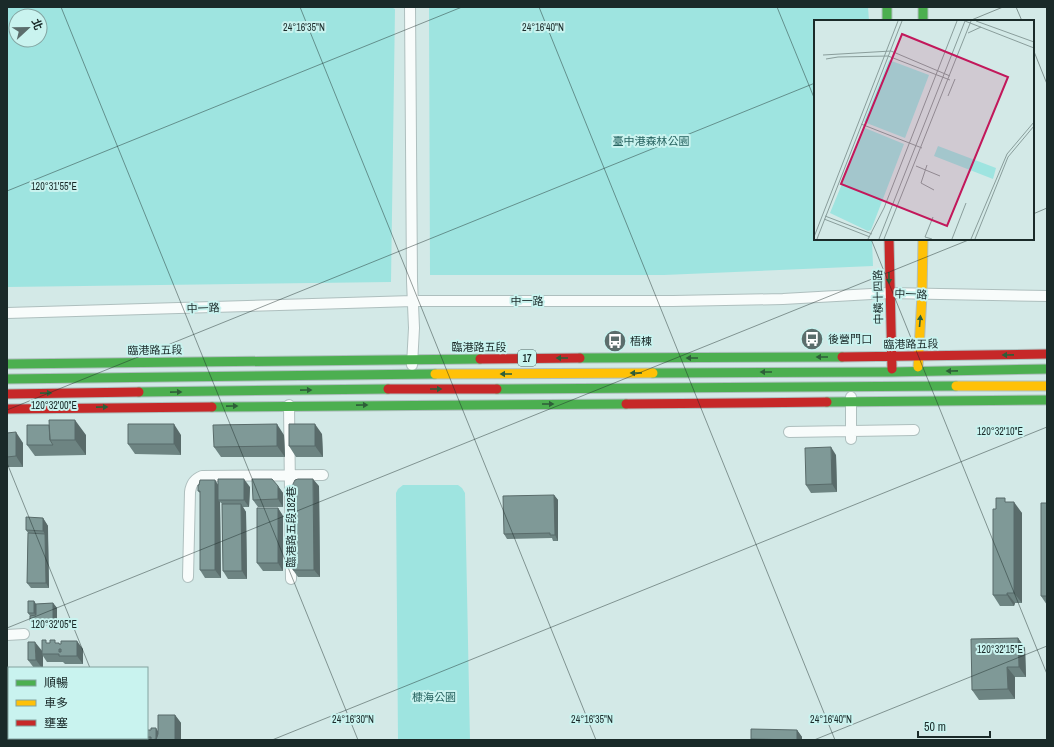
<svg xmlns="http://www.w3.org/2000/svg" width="1054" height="747" font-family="'Archivo Narrow','Noto Sans TC',sans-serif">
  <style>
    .green { fill: #9ee4e0; fill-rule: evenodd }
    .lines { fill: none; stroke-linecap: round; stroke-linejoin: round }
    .street-casing { stroke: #aebfbe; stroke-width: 12 }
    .fast-casing { stroke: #aebfbe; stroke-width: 11 }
    .slow-casing { stroke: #aebfbe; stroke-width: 11 }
    .jam-casing { stroke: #aebfbe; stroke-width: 11 }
    .street { stroke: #f8fcfb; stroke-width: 10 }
    .fast { stroke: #4caf50; stroke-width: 9 }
    .slow { stroke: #ffc107; stroke-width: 9 }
    .jam { stroke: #c62828; stroke-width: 9 }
    .wall { fill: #6d8482 }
    .shaded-wall { fill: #596b6a }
    .building { fill: #7f9997; stroke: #596b6a; fill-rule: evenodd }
    .oneway { fill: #2e5f39 }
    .ticks { fill: none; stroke: #1a2a29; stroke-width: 1; stroke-opacity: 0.45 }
    .labels { text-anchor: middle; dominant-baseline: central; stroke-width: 4; stroke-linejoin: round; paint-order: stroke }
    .shield { fill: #c9f3ef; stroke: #4e6664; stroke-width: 1 }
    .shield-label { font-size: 10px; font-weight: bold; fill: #1a2a29 }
    .park-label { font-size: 11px; fill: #26625f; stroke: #c9f3ef }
    .street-label { font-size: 11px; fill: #1a2a29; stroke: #c9f3ef }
    .poi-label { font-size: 11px; fill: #1a2a29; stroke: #c9f3ef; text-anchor: start }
    .inset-road { fill: none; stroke: #899d9b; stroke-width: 1 }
    .view { fill: #c2185b; fill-opacity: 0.15; stroke: #c2185b; stroke-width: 2 }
    .inset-edge { fill: none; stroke: #1a2a29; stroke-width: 2 }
    .ticks-label { font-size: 10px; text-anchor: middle; fill: #1a2a29; stroke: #c9f3ef; stroke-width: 4; stroke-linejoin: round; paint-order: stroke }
  </style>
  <rect width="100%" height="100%" fill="#d3e9e7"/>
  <path class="green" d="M7,7h384l4,2 -4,273 -384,5zM16,16h24v24h-24z
    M429,7h439l1,14h-54v218h57l1,27 -209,9h-234z
    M403,485h55l4,3 3,5 5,247h-72l-2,-247 2,-4z"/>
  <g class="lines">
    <g class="street-casing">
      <path id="street" d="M410,7l2,274 2,47 -2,37
        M7,313l406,-12h260l110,-2 106,-6 158,3
        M289,405l2,174
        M789,432l125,-2
        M851,439v-42
        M188,577l2,-85c1,-8 4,-13 12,-16l121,-1
        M7,635l17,-1"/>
    </g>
    <g class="fast-casing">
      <path id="fast" d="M887,7v14
        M923,7v14
        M580,358l262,-1
        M7,364l473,-5
        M653,373l239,-1 155,-3
        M7,379l428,-5
        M497,389l459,-3
        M139,392l249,-3
        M827,402l220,-2
        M212,407l414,-3"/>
    </g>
    <g class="slow-casing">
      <path id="slow" d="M918,367l4,-72 1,-56
        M435,374l218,-1
        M956,386h91"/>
    </g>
    <g class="jam-casing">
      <path id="jam" d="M889,239l3,130
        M842,357l205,-3
        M480,359l100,-1
        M388,389h109
        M7,394l132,-2
        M626,404l201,-2
        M7,409l205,-2"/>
    </g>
    <use href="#street" class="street"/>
    <use href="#fast" class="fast"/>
    <use href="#slow" class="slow"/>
    <use href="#jam" class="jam"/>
  </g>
  <path class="wall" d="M27,425l59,10v20l-51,1 -8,-11z
    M7,433l16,10v24h-16z
    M322,434l1,23h-27l-7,-11z
    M181,435v20l-46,-1 -7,-10z
    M284,435l1,22h-64l-7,-10z
    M836,455l1,37 -26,1 -5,-8z
    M215,480l3,5 32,2 -1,20h-6l3,5 1,67h-19l-5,-8 -1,-67 -2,-2 1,76h-16l-5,-8v-77l-2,-2 1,-6z
    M278,486l5,7v14h-25l-5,-7z
    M319,486l1,91h-22l-5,-7z
    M554,495l4,5v41h-5l-1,-3 -45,1 -3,-5z
    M1008,502l14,11v90h-7l-1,3h-14l-7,-11 3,-86z
    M1047,503v102l-6,-9z
    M278,508l5,8v55h-20l-6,-8z
    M43,518l5,8 1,62h-18l-4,-5 1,-50 -2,-3z
    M34,601l2,3 17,-1 4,5v17l-23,1 -4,-5v-5l-2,-3z
    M1018,638l7,10 1,29h-11v22l-36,1 -7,-10z
    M48,643h8l4,1 23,5v15h-18l-2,-2h-16l-4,-6v12h-14h5l-6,-8 14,-9z
    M175,715l6,8v17h-80v-2h46v-9l1,1 10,1z
    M797,730l5,7v3h-50l-1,-1z"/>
  <path class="shaded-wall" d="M75,420l11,15v20l-11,-15z
    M174,424l7,11v20l-7,-11z
    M277,424l7,11 1,22 -8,-11z
    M315,424l7,10 1,23 -8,-11z
    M16,432l7,11v24l-7,-11z
    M831,447l5,8 1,37 -5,-8z
    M244,479l6,8 -1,20 -5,-7z
    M313,479l6,7 1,91 -6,-7z
    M215,480l5,8 -2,12 2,2 1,76 -6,-8z
    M278,486l5,7v14l-5,-8z
    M554,495l4,5v41l-3,-6z
    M1014,502l8,11v90l-8,-10z
    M241,504l5,8 1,67 -5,-8z
    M278,508l5,8v55l-5,-8z
    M43,518l5,8v13l-5,-8z
    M45,534l3,5 1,49 -3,-5z
    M1007,593l8,10 -1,3 -7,-11z
    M34,601l5,8v12l-5,-8z
    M53,603l4,5v17l-4,-5z
    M1018,638l7,10 1,29 -7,-10z
    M77,641l6,8v15l-6,-8z
    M35,642l8,10 -1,2 1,2v12h-1l-6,-8z
    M1007,667l8,10v22l-7,-10z
    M175,715l6,8v17h-6z
    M156,728l5,8 -5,3z
    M797,730l5,7v3h-5z
    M38,738h7v2h-7z
    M78,738h5v2h-5z
    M116,738h5h-2l1,2h-4z"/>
  <path class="building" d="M49,420h26v20h-25z
    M128,424h46v20h-46z
    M277,424v22l-63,1 -1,-22z
    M289,424h26v22h-26z
    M27,425h22l1,15 3,5h-26z
    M16,432v24l-9,1v-24z
    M831,447l1,37 -26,1 -1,-37z
    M218,479h26v21h-26z
    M252,479h20l6,7v13l-25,1z
    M298,479h15l1,91h-21l-1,-84 3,-6z
    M200,480h15v90h-15v-79h-2v-6h1z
    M554,495l1,40h-5v-2l-46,1 -1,-38z
    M996,498h9v4h9v91h-7v2h-14v-86h3z
    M1041,503h6v93h-6z
    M222,504h19l1,67h-19z
    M257,508h21v55h-21z
    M26,517l17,1v13l-17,-1z
    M28,533l17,1 1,49h-19z
    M28,601h6v12h-6z
    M53,603v17l-23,1v-5l6,-1v-11z
    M1018,638l1,29h-12l1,22 -36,1 -1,-51z
    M42,640h4v3h4v-3h5v3h4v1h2v-3h16v15h-18v-2h-17zM59,649h2v3h-2z
    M28,642h7l1,18h-8z
    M158,715h17v25h-19l2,-6z
    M151,728h5v11l-5,1v-3h-4v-7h4z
    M751,729l46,1v10l-46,-1z
    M26,738h12v2h-12z
    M46,738h14v2h-14z
    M62,738h16v2h-16z
    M101,738h15v2h-15z
    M131,738h6v2h-6z
    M141,738h5v2h-5z"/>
  <defs><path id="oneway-solid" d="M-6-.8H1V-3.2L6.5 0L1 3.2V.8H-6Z"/></defs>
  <g class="oneway">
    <use href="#oneway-solid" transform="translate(889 278) rotate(89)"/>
    <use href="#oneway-solid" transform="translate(920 321) rotate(-85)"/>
    <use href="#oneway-solid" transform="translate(1008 355) rotate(179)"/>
    <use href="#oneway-solid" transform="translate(822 357) rotate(180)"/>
    <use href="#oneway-solid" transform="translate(562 358) rotate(180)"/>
    <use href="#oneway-solid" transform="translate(692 358) rotate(180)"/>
    <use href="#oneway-solid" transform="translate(952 371) rotate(179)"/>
    <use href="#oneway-solid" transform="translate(766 372) rotate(180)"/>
    <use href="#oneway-solid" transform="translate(636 373) rotate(180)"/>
    <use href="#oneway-solid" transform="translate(506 374) rotate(180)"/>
    <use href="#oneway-solid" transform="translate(436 389)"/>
    <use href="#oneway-solid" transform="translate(306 390) rotate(-1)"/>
    <use href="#oneway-solid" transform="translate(176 392) rotate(-1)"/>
    <use href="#oneway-solid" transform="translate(46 393) rotate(-1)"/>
    <use href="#oneway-solid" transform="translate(548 404)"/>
    <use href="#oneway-solid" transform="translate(362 405) rotate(-1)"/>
    <use href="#oneway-solid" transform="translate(232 406) rotate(-1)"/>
    <use href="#oneway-solid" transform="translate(102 407) rotate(-1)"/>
  </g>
  <path class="ticks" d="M61,7l297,733M300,7l296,733M539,7l296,733M777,7l38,93M1016,7l6,14M969,21l34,-14M1033,49l14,35M7,191l455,-184M1033,214l14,-6M871,239l176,435M7,410l808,-327M7,463l83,205M7,628l964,-389M118,738l1,2M272,740l775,-313M814,740l233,-94"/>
  <defs>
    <g id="bus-disc" transform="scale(1.15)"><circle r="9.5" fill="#5b6d6c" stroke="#c9f3ef"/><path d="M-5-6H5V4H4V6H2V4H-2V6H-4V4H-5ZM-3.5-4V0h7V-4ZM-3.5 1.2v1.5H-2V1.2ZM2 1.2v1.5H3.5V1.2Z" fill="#fff"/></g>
  </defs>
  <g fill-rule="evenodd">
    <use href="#bus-disc" x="812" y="339"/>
    <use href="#bus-disc" x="615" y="341"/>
  </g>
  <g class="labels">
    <rect class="shield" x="518" y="350" width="18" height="16" rx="3"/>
    <g class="shield-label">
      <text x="527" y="358">17</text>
    </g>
    <g class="park-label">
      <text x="651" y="141">臺中港森林公園</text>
      <text x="434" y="697">槺海公園</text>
    </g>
    <g class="street-label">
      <text transform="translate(911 294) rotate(2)">中一路</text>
      <text transform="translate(878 297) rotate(-91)">中橫十四路</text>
      <text x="527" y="301">中一路</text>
      <text transform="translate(203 308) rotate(-2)">中一路</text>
      <text transform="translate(911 344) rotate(-1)">臨港路五段</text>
      <text x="479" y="347">臨港路五段</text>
      <text transform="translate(155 350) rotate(-1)">臨港路五段</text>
      <text transform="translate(291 527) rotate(-90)">臨港路五段182巷</text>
    </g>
    <g class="poi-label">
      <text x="828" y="339">後營門口</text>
      <text x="630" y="341">梧棟</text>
    </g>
  </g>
  <g transform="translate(814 20)">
    <rect width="220" height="220" fill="#d3e9e7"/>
    <path d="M75,40l40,15 -24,63 -41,-16zM51,108l39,16 -33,86 -3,1 -38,-18zM124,126l58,22 -3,11 -59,-23z" fill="#9ee4e0"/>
    <path class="inset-road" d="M162,1l58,21M154,13l13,-6M9,35l68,-4 59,25M12,39l12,-2 50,-1 62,24M134,76l7,-17M47,104l61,24M113,145l-6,18 13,7M102,146l24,10M11,196l47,18M10,199l46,18M0,217l84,-216M3,219l85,-218M54,219l16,-31 73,-187M65,219l86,-218 69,27M70,219l87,-218M118,219l-7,-2 8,-20M138,219l14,-36M157,219l36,-85 27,-32M161,219l33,-82 26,-31"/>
    <path class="view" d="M88,14l106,43 -61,149 -106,-42z"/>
    <rect width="220" height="220" class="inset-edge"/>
  </g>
  <g class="ticks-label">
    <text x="304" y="31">24°16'35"N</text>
    <text x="543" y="31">24°16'40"N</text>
    <text x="54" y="190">120°31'55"E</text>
    <text x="54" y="409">120°32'00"E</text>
    <text x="1000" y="435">120°32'10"E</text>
    <text x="54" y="628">120°32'05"E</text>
    <text x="1000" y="653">120°32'15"E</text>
    <text x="353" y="723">24°16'30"N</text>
    <text x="592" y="723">24°16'35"N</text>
    <text x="831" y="723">24°16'40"N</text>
  </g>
  <rect width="1054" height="747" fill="none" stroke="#1a2a29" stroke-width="16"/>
  <rect x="8" y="667" width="140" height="72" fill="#c9f3ef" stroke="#83a3a0"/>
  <rect x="16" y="680" width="20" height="6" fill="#4caf50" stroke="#83a3a0"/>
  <text x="44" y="687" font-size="12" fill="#1a2a29">順暢</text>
  <rect x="16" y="700" width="20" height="6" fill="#ffc107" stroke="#83a3a0"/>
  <text x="44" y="707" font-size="12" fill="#1a2a29">車多</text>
  <rect x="16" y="720" width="20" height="6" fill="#c62828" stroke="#83a3a0"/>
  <text x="44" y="727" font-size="12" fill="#1a2a29">壅塞</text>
  <g transform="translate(28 28) rotate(68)"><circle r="19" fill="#c9f3ef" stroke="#83a3a0"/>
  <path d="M0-3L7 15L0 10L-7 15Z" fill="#5b6d6c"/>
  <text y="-6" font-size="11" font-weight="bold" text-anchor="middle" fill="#1a2a29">北</text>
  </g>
  <path d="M918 731v6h72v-6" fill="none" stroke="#1a2a29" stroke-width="2"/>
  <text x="924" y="731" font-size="12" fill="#1a2a29" stroke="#c9f3ef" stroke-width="3" paint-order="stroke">50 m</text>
</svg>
